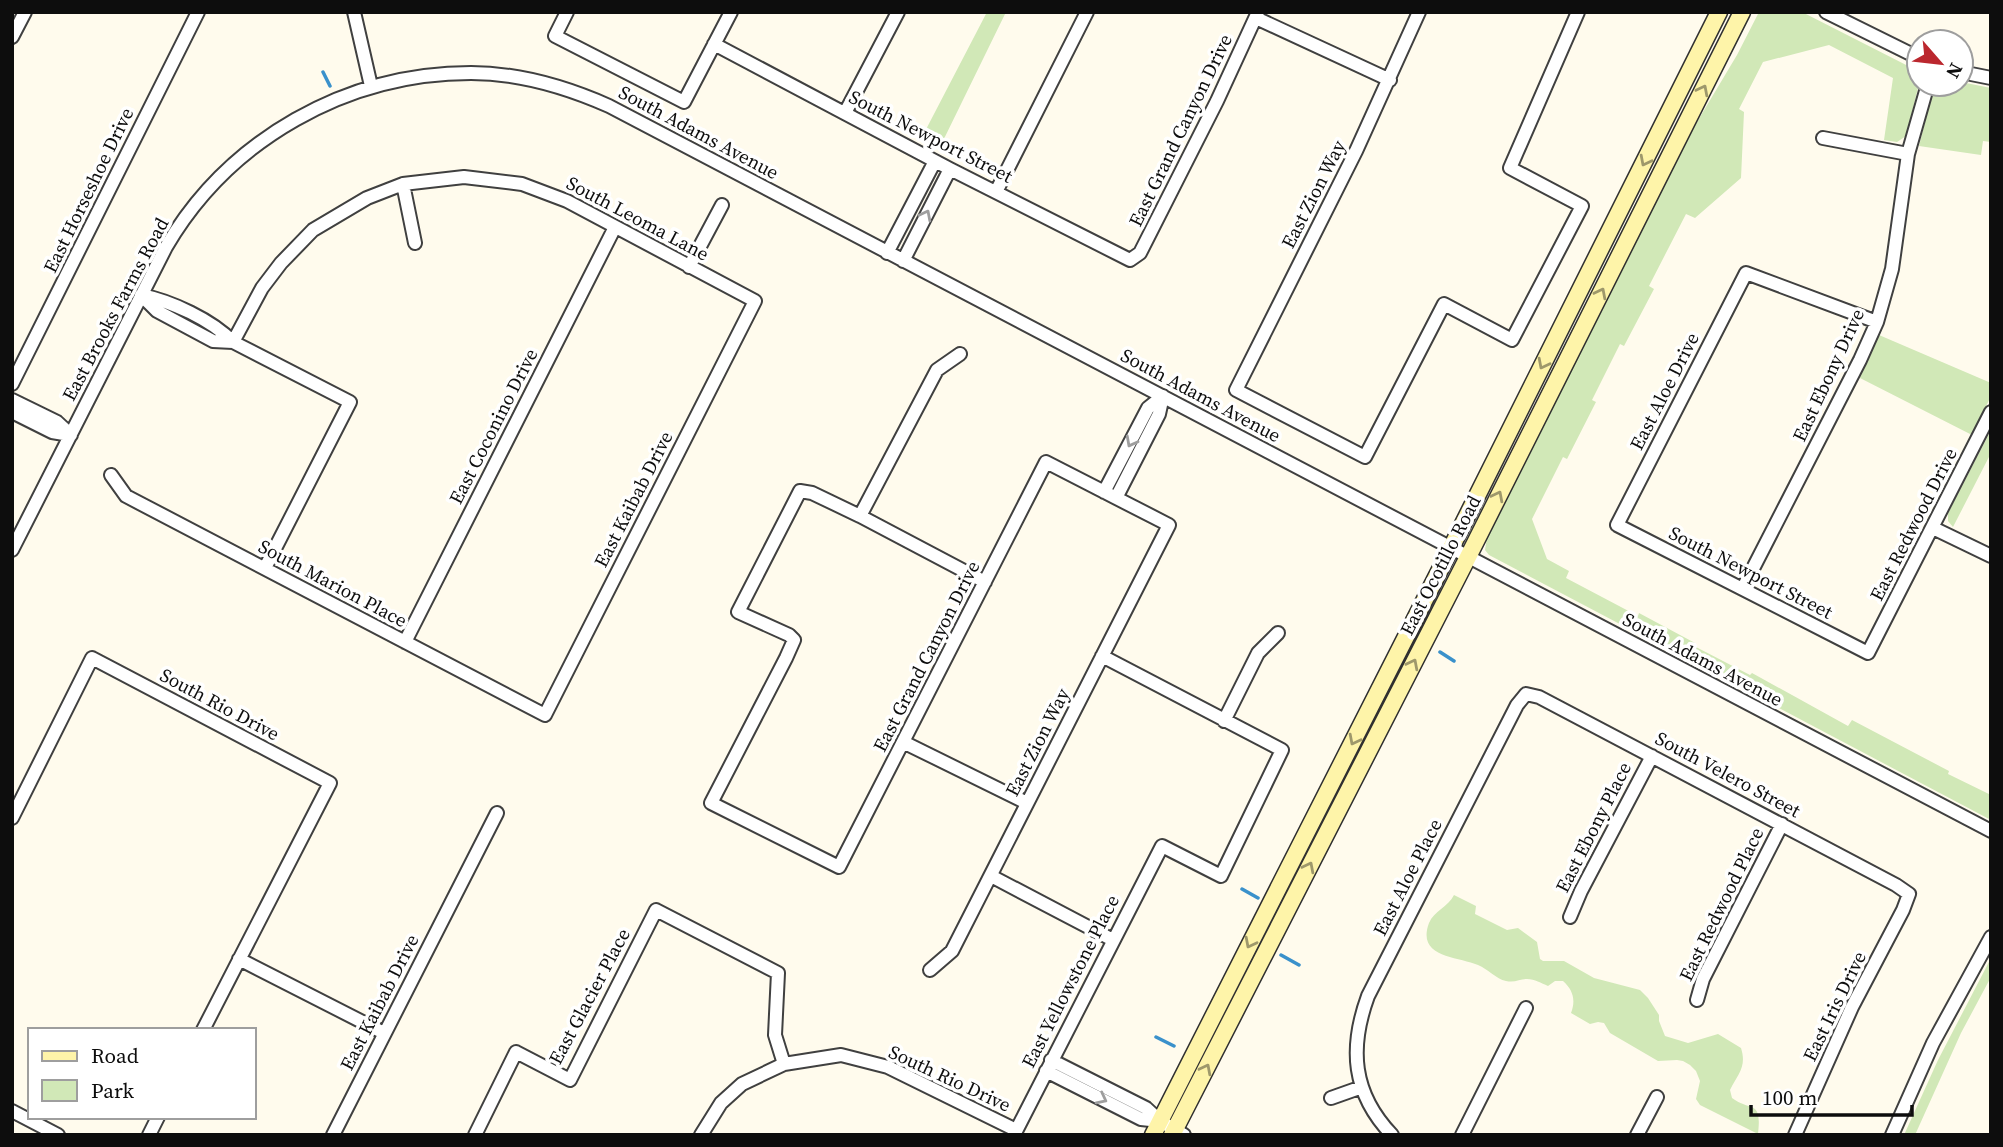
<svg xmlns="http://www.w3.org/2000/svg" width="2003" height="1147" font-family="'Source Serif 4',serif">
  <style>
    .green { fill: #d1e8b7 }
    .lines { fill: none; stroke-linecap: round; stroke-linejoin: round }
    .stream { stroke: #3a91cb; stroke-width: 3.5 }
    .street-casing { stroke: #404040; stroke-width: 16 }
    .secondary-casing { stroke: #2f2f2f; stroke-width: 19 }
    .street { stroke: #fff; stroke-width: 12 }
    .secondary { stroke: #fef4a9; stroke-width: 16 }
    .oneway { stroke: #9e986b }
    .oneway2 { stroke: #9e9e9e }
    .labels { text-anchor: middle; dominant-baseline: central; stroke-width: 7; stroke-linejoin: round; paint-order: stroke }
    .street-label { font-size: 19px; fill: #0d0d0d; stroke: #fff }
  </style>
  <rect width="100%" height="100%" fill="#fffbed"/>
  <path class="green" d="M987,12h19l-67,137 -18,-10z
    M1759,12h43l112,57 5,9v6l-13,52 -9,6 -13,-2 9,-62 -64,-33 -66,17 -24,47 5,3 -3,66 -46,40 -9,-4 -37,72 5,3 -30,57 -4,-2 -28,56 4,2 -29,57 -4,-2 -31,62 15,40 22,12 -3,7 72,38 1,-3 56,30 -1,3 56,29 2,-2 96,53 4,-6 97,51 -1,3 43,21v25l-502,-265 -4,-5 2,-13 207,-410 43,-72z
    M1961,82l30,6v54l-8,-1 -2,14 -62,-9 15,-60 2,-2h25z
    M1879,335l112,48v13l-19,39 -114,-58z
    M1991,430v23l-38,74 -5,-6v-8z
    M1454,895l22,11 -1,8 32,16 11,-2 19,14 3,17 3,2h21l30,17 46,12 8,8 11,17v6l6,15 23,7 30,-9 23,14c6,19 -3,26 -11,42l2,8c19,14 30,1 26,36l-58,-29 -4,-6 4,-18 -4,-10 -6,-6 -7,-4 -6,-1 -19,1 -48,-28 -6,-10 -6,-1 -8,2 -19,-11c5,-13 2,-23 -8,-32h-8l-7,5c-7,-3 -13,-7 -21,-7 -7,0 -12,4 -21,2 -10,-2 -18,-12 -28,-16 -20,-9 -62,-7 -49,-42 5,-12 19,-16 25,-28z
    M1991,958v19l-30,56 -46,102h-11l34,-75z"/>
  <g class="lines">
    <path class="stream" d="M323,72l7,14
      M1440,652l14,9
      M1242,889l16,9
      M1281,955l18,10
      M1156,1037l18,9"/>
    <g class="street-casing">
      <path id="street" d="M354,12l17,74
        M567,12l-12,24 129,66 47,-90
        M1419,12l-63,139 -120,239 129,67 79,-153 68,36 70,-134 -72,-38 68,-156
        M1826,12l93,46
        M1256,18l134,62
        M12,37l13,-25
        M714,44l236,125 180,91 10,-7 77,-152 41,-89
        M1961,72l30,6
        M845,113l53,-101
        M1823,138l85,16
        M403,184l12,59
        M996,192l91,-180
        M887,253l48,-92
        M903,261l47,-92
        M689,267l33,-62
        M141,295c30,6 71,25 92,47l117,60 -85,166
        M142,296l15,15 56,30 20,1
        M1877,322l-131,-49 -129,252 251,128 123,-241
        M12,384l186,-372
        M12,400l45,22 14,13
        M12,412l40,20 18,3
        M111,475l15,21 419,219 210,-414 -188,-100 -45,-17 -58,-7 -61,7 -36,14 -54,32 -32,33 -19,25 -29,54
        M1104,492l44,-84 15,-12
        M1116,498l43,-84 4,-18
        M860,516l77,-146 23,-16
        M1933,528l58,28
        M12,550l154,-303c63,-108 181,-174 305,-174 47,0 95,14 138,33l1382,725
        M1743,588l117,-228 17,-38 15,-53 16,-115 20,-70
        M405,642l210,-415
        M1224,721l34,-68 20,-20
        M903,742l124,61
        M12,818l80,-160 238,125 -127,247
        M991,876l122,64
        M1570,917l11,-26 71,-135
        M239,959l145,74
        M930,970l22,-19 217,-426 -123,-63 -207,405 -128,-64 75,-145 8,-18 -5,-5 -51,-23 62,-121 12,2 48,23 125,66
        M1697,1000l6,-21 79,-155
        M1051,1060l95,48 14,13 24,14
        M1046,1071l95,48 19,2
        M1331,1098l31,-11
        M12,1111l46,24
        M149,1135l9,-18
        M333,1135l164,-322
        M475,1135l41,-83 54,28 86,-170 122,63 -3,62 9,29
        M701,1135l20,-32 21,-19 42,-20 57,-9 47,12 128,63
        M1014,1135l148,-289 59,30 61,-126 -180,-94
        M1392,1135c-40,-42 -43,-87 -24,-139l149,-291 9,-11 13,3 357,188 13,9 -6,16 -51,97 -57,128
        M1462,1135l64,-127
        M1637,1135l20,-38
        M1892,1135l41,-92 58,-106"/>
    </g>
    <g class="secondary-casing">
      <path id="secondary" d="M1153,1135l298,-587 268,-536
        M1172,1135l296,-578 274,-545"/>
    </g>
    <use href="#street" class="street"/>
    <use href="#secondary" class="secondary"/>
  </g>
  <defs><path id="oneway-chevron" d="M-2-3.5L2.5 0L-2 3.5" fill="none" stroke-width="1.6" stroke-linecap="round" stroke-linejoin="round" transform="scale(1.75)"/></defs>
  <g class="oneway">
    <use href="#oneway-chevron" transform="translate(1703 90) rotate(-63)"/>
    <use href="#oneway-chevron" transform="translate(1645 161) rotate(117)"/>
    <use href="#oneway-chevron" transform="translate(1601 293) rotate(-63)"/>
    <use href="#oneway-chevron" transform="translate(1543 364) rotate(117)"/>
    <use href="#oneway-chevron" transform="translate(1498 496) rotate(-63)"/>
    <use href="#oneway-chevron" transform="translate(1413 664) rotate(-63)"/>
    <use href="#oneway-chevron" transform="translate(1354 740) rotate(117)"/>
    <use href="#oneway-chevron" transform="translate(1309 867) rotate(-63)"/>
    <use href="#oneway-chevron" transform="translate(1250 943) rotate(117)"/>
    <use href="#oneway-chevron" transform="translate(1206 1069) rotate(-63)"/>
  </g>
  <g class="oneway2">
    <use href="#oneway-chevron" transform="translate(926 215) rotate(-63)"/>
    <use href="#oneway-chevron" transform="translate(1131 442) rotate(118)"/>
    <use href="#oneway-chevron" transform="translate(1102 1099) rotate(27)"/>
  </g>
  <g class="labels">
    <g class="street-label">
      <text transform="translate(1180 130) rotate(-64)">East Grand Canyon Drive</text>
      <text transform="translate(699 132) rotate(28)">South Adams Avenue</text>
      <text transform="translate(931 136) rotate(27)">South Newport Street</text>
      <text transform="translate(88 190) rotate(-64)">East Horseshoe Drive</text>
      <text transform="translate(1313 194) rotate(-63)">East Zion Way</text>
      <text transform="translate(638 218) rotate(28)">South Leoma Lane</text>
      <text transform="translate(115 309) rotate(-62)">East Brooks Farms Road</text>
      <text transform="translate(1828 375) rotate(-65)">East Ebony Drive</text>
      <text transform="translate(1664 391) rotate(-63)">East Aloe Drive</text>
      <text transform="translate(1201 395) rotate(28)">South Adams Avenue</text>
      <text transform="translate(493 426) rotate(-63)">East Coconino Drive</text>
      <text transform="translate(633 499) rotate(-63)">East Kaibab Drive</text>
      <text transform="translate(1913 524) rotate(-63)">East Redwood Drive</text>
      <text transform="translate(1440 565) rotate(-63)">East Ocotillo Road</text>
      <text transform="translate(1751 572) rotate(27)">South Newport Street</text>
      <text transform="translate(333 583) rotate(28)">South Marion Place</text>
      <text transform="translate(926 656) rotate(-63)">East Grand Canyon Drive</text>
      <text transform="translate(1703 659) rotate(28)">South Adams Avenue</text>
      <text transform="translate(220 704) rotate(28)">South Rio Drive</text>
      <text transform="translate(1037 742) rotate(-63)">East Zion Way</text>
      <text transform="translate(1728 774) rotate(28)">South Velero Street</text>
      <text transform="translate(1593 827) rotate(-63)">East Ebony Place</text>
      <text transform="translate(1407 877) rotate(-63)">East Aloe Place</text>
      <text transform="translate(1721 904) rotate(-64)">East Redwood Place</text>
      <text transform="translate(1070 981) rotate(-63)">East Yellowstone Place</text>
      <text transform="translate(589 996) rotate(-62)">East Glacier Place</text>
      <text transform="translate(379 1002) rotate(-63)">East Kaibab Drive</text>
      <text transform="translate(1834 1006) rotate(-64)">East Iris Drive</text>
      <text transform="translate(950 1078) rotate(25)">South Rio Drive</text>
    </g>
  </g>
  <rect width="2003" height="1147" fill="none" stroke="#0d0d0d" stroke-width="28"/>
  <rect x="28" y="1028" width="228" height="91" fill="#ffffff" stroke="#9e9e9e" stroke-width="2"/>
  <rect x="42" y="1051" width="35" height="10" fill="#fef4a9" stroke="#9e9e9e" stroke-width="2"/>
  <text x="91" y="1063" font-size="21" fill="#0d0d0d">Road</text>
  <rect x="42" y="1080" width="35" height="21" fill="#d1e8b7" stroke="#9e9e9e" stroke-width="2"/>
  <text x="91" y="1098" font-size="21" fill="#0d0d0d">Park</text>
  <g transform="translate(1940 63) rotate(118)"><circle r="33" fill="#ffffff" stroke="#9e9e9e" stroke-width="2"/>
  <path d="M0-5L12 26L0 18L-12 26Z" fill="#bb272e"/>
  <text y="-10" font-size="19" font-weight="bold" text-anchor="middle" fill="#0d0d0d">N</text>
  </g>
  <path d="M1751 1105v10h161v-10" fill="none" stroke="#0d0d0d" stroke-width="3.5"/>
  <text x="1762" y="1105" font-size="21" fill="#0d0d0d" stroke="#ffffff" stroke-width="5" paint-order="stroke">100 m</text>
</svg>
